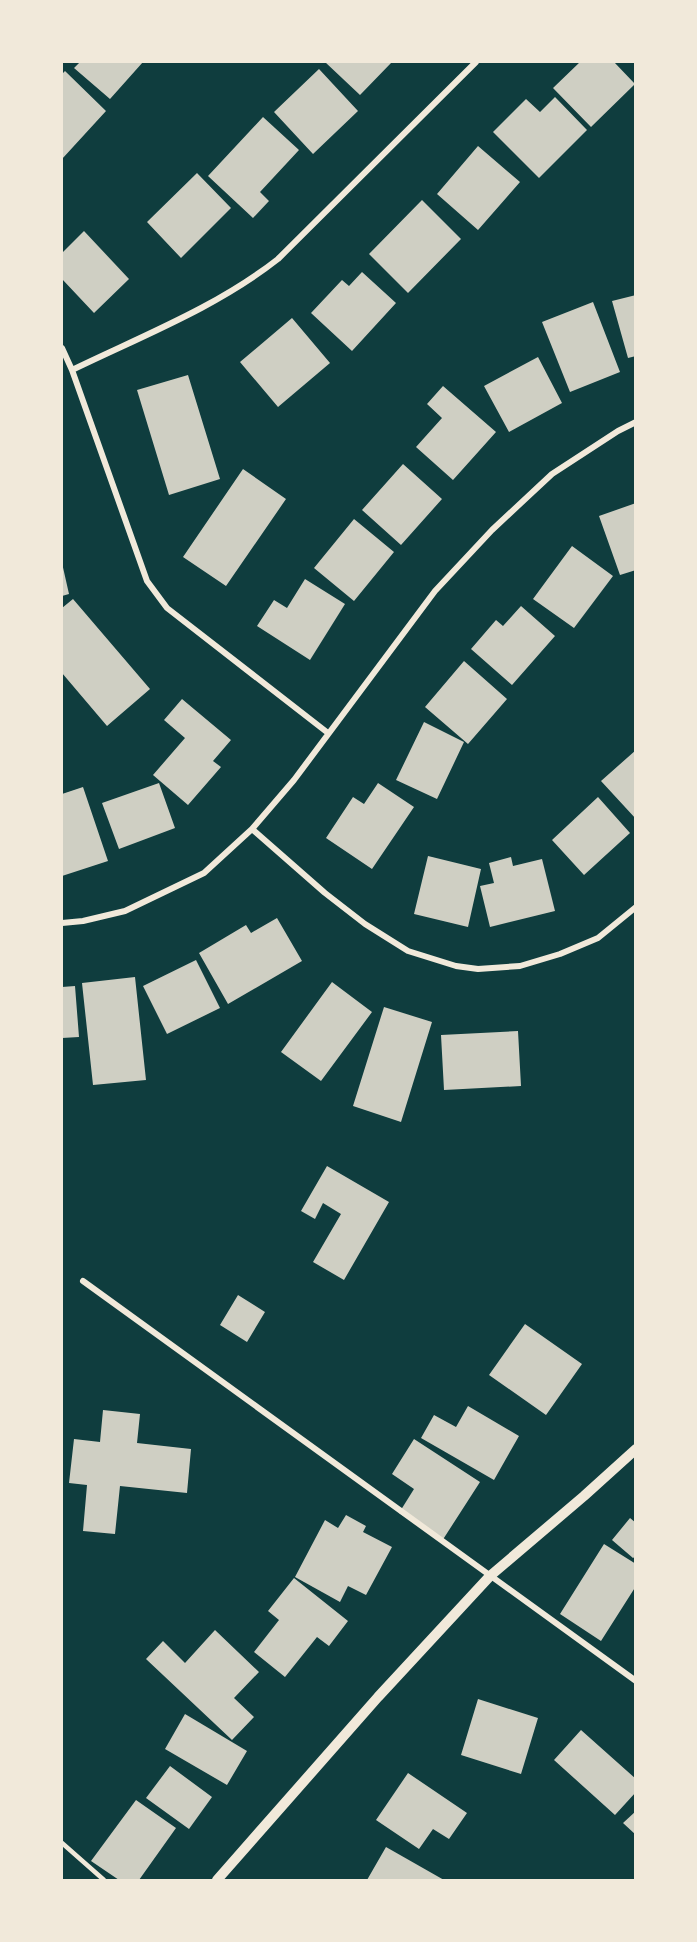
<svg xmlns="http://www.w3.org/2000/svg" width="697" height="1942" font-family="'Playfair Display',serif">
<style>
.building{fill:#cfcfc3}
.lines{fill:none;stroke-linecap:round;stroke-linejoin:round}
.service{stroke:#f1e9da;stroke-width:4.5}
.minor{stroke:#f1e9da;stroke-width:6}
.tertiary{stroke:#f1e9da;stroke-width:10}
</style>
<rect width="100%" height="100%" fill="#0f3d3e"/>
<path class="building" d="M 80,62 L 143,62 L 110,99 L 74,68 Z
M 325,62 L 392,62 L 360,95 Z
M 580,62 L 614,62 L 635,84 L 591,127 L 553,88 Z
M 319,69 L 358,111 L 313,154 L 274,112 Z
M 65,71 L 106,111 L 62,159 L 62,74 Z
M 555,97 L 587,130 L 539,178 L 493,132 L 526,99 L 540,112 Z
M 263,117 L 299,150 L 260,192 L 269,201 L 253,218 L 208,176 Z
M 478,146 L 520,182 L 478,230 L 437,194 Z
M 197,173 L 231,208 L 181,258 L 147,222 Z
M 422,200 L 461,239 L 408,293 L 369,254 Z
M 84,231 L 129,279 L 94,313 L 62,279 L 62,253 Z
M 362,272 L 396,303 L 352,351 L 311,313 L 342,280 L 349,286 Z
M 636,295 L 636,356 L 628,358 L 612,301 Z
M 593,302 L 620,372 L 570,392 L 542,322 Z
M 292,318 L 330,363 L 278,407 L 240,362 Z
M 538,357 L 562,403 L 509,432 L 484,386 Z
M 188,375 L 220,479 L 169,495 L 137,390 Z
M 443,386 L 496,432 L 453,480 L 416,447 L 442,418 L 427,404 Z
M 403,464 L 442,499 L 401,545 L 362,510 Z
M 243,469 L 286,499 L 226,586 L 183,557 Z
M 636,503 L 636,570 L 620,575 L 599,516 Z
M 354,519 L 394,552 L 354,601 L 314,568 Z
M 572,546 L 613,576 L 574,628 L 533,599 Z
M 62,563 L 69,594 L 62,596 Z
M 305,579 L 345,604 L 310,660 L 257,626 L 274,600 L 287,608 Z
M 73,599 L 150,689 L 107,726 L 62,673 L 62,608 Z
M 521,606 L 555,636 L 512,685 L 471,649 L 496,620 L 503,626 Z
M 464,661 L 507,699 L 468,744 L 425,707 Z
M 182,699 L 231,740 L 213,761 L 221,767 L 188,805 L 153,775 L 185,738 L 164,720 Z
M 424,722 L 464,742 L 437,799 L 396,780 Z
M 636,750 L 636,819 L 601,781 Z
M 159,783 L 175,828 L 119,849 L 102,803 Z
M 378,783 L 414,807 L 372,869 L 326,838 L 353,797 L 364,804 Z
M 83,787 L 108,861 L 62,876 L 62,794 Z
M 598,797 L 630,833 L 584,875 L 552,840 Z
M 428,856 L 481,869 L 468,927 L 414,914 Z
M 511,857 L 513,866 L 542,859 L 555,911 L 490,927 L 480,886 L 494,883 L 489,863 Z
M 277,918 L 302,961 L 228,1004 L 199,953 L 246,925 L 251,933 Z
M 196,960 L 220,1008 L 167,1034 L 143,986 Z
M 135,977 L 146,1080 L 93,1085 L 82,983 Z
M 332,982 L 372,1012 L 321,1081 L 281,1052 Z
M 75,986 L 79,1037 L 62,1038 L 62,987 Z
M 384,1007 L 432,1022 L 401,1122 L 353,1106 Z
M 518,1031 L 521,1086 L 444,1090 L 441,1035 Z
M 327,1166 L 389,1202 L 344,1280 L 313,1262 L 341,1214 L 323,1203 L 315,1219 L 301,1211 Z
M 238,1295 L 265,1312 L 247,1342 L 220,1325 Z
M 525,1324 L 582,1364 L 546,1415 L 489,1375 Z
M 468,1406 L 519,1436 L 494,1480 L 421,1438 L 434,1415 L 456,1427 Z
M 103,1410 L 140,1414 L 137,1443 L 191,1449 L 187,1493 L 120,1486 L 115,1534 L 83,1531 L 87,1485 L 69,1483 L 74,1439 L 100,1442 Z
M 414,1439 L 480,1482 L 442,1541 L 399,1513 L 414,1489 L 392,1474 Z
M 346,1515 L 366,1526 L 363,1532 L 392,1547 L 366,1595 L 348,1586 L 340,1602 L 295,1577 L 325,1520 L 338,1528 Z
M 630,1518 L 636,1523 L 636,1556 L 633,1558 L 612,1540 Z
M 604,1544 L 636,1564 L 636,1586 L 601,1641 L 560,1614 Z
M 294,1578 L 348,1621 L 329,1646 L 317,1637 L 285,1677 L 254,1652 L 279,1620 L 268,1611 Z
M 215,1630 L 259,1672 L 234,1698 L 254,1717 L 232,1740 L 146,1659 L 163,1641 L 185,1663 Z
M 478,1699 L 538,1718 L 521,1774 L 461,1755 Z
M 185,1714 L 247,1751 L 227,1785 L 165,1749 Z
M 581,1730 L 636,1779 L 636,1792 L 615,1815 L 554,1760 Z
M 170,1766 L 212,1797 L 189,1829 L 146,1798 Z
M 408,1773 L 467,1813 L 449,1839 L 433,1829 L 419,1849 L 376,1820 Z
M 136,1800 L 176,1828 L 139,1880 L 119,1880 L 91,1861 Z
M 636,1811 L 636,1835 L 623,1823 Z
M 386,1847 L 444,1880 L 367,1880 Z"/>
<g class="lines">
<path class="service" d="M 62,1843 L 104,1880"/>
<path class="minor" d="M 62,348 L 72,370 L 147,581 L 167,608 L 328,733
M 72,370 C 142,336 217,307 278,259 L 476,62
M 252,829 L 325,893 L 365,924 L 408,951 L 456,966 L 478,969 L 520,966 L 560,954 L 598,938 L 636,907
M 62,923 L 83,921 L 125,911 L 204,873 L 252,829 L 294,780 L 435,591 L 492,530 L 552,474 L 618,431 L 636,422
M 83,1281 L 636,1681"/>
<path class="tertiary" d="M 217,1880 L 378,1697 L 490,1576 L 584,1496 L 636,1449"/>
</g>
<rect width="697" height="1942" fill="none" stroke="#f1e9da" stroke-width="126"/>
</svg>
